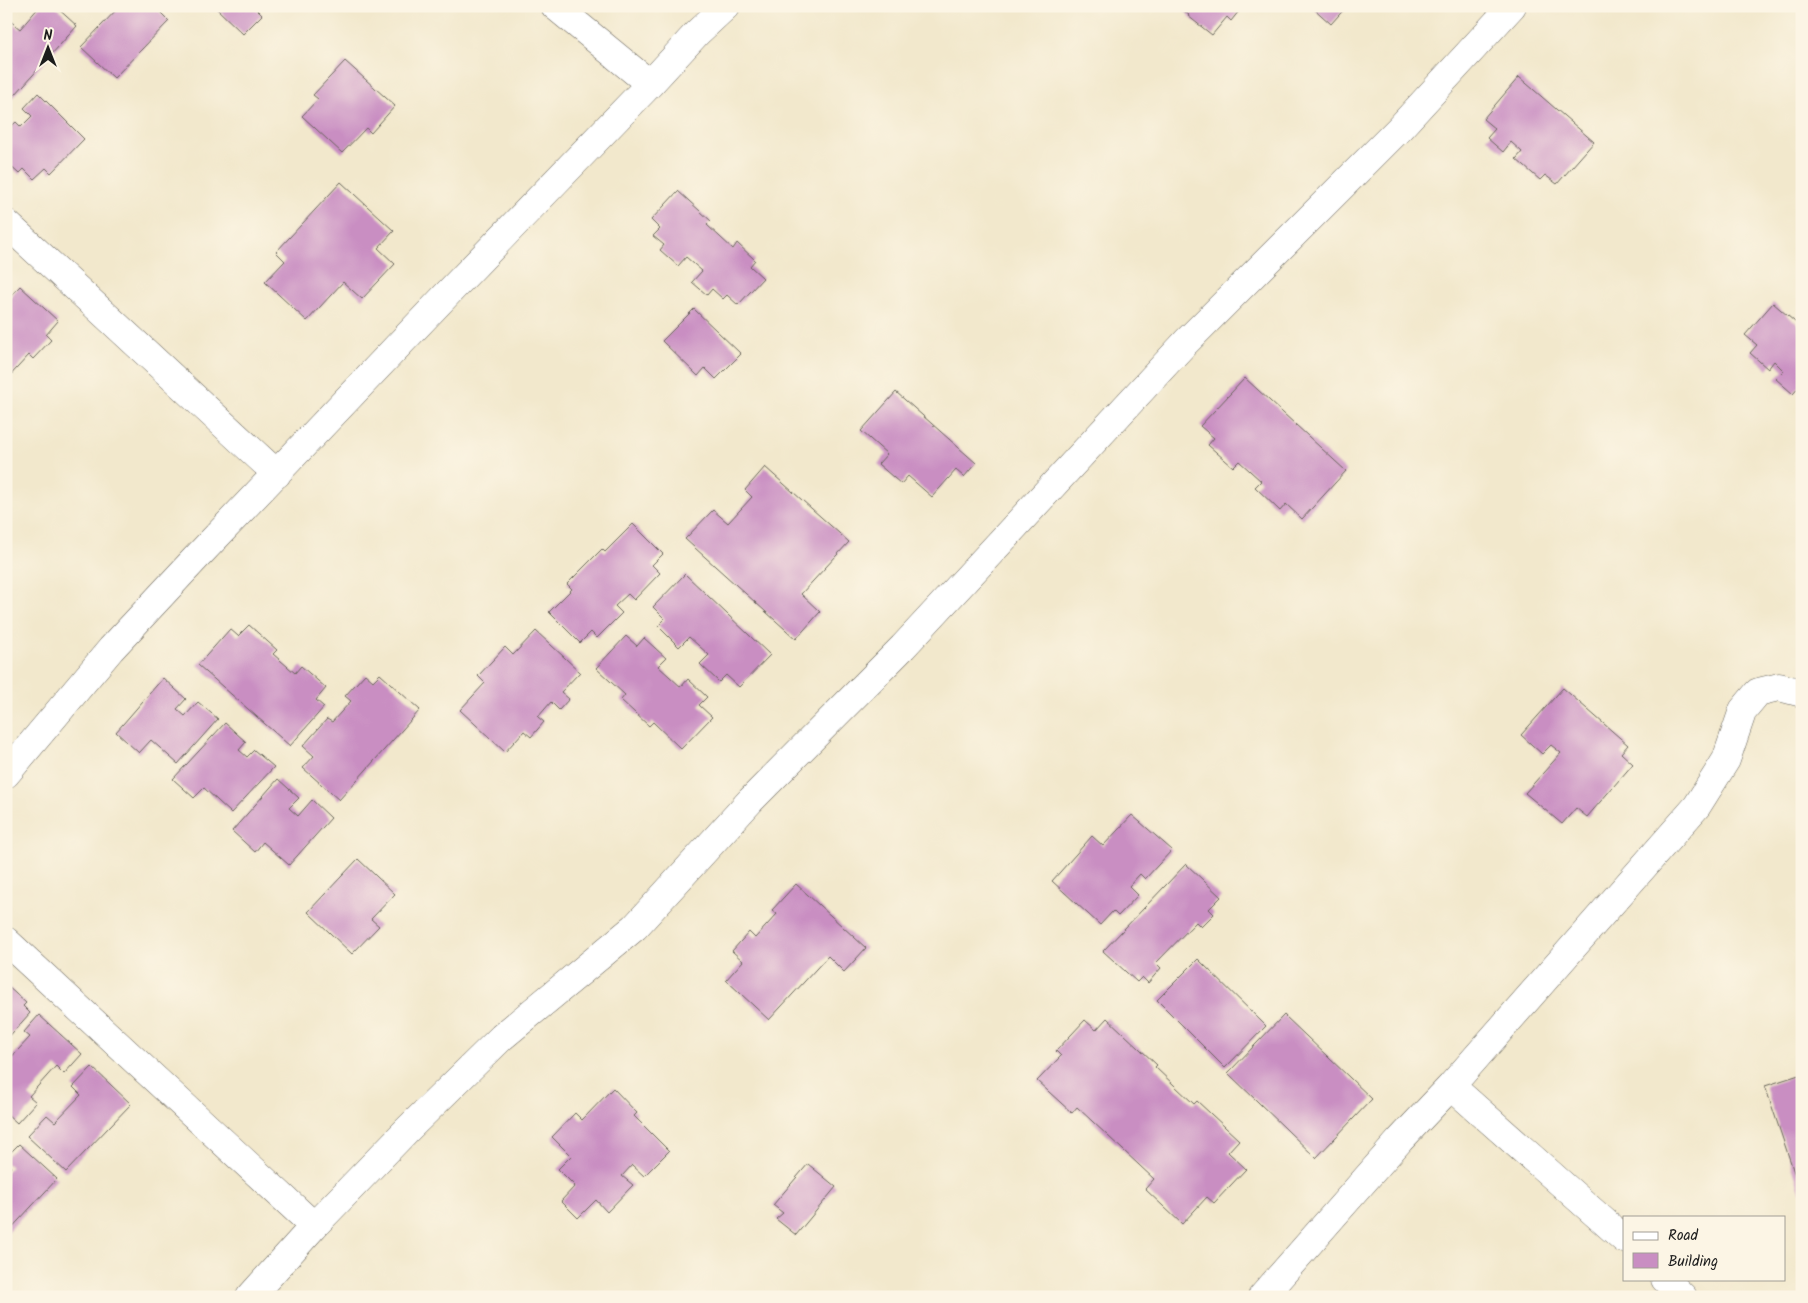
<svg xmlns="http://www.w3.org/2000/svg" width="1808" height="1303" font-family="Kalam,sans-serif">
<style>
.building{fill:#c98ec2}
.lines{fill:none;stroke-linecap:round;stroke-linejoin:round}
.minor-casing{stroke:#67635a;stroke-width:29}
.minor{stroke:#fff;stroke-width:28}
</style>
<rect width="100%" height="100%" fill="#fcf5e5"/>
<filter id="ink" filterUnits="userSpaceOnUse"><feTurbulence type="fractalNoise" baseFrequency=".02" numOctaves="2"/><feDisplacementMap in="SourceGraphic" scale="10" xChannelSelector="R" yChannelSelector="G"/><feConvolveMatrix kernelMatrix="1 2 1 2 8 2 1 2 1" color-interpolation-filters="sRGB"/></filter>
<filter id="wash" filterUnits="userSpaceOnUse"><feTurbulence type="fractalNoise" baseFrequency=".0096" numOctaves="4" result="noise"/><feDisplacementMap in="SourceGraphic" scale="20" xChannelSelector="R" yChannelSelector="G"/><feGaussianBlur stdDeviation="1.12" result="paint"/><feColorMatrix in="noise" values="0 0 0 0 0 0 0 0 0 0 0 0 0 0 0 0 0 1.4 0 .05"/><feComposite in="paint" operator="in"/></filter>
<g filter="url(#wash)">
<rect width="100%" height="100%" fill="#f2e8cc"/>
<g id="blocks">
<path class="building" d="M 40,6 L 55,6 L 77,26 L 6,105 L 6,23 L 9,20 L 20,29 Z
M 120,6 L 154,6 L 169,21 L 114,78 L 81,47 Z
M 214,6 L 256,6 L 255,8 L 262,15 L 243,34 Z
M 1178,6 L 1243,6 L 1231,21 L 1227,17 L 1212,35 L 1188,16 L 1189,15 Z
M 1311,6 L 1347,6 L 1331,24 Z
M 345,61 L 395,106 L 371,133 L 366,128 L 342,153 L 302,116 L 318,99 L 313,95 Z
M 1519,77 L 1594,142 L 1557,184 L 1545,175 L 1540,180 L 1516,159 L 1522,152 L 1511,142 L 1503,152 L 1487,138 L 1495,129 L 1483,119 Z
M 38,93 L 84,139 L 51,173 L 46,168 L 34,179 L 24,169 L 19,174 L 6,162 L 6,131 L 16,122 L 21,127 L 32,116 L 24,108 Z
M 341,182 L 394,231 L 378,248 L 395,264 L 362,299 L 343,282 L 307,321 L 265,282 L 285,261 L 276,252 Z
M 678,191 L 711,221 L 707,225 L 733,249 L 737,243 L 755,260 L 750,266 L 763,278 L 738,305 L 727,295 L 723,299 L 712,289 L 707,295 L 692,282 L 702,271 L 686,257 L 678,266 L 660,250 L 664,245 L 653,236 L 660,229 L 651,220 Z
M 20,286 L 58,321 L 46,335 L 51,340 L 33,359 L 29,355 L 6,380 L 6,301 Z
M 1773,303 L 1802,328 L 1802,388 L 1800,386 L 1793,394 L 1776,379 L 1784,371 L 1774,361 L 1768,369 L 1750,353 L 1757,345 L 1745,335 Z
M 694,309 L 741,354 L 716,379 L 705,368 L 698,376 L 662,341 Z
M 1245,378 L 1346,471 L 1302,519 L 1286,504 L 1280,511 L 1255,487 L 1261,481 L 1239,461 L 1233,467 L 1208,445 L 1214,438 L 1200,426 Z
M 896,392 L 976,463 L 964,477 L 956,470 L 932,497 L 908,476 L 901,484 L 878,464 L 887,454 L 861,431 Z
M 765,467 L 849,542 L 801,594 L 820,612 L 796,639 L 685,539 L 713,510 L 728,523 L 752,497 L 745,490 Z
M 633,524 L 663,554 L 652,565 L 660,573 L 634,600 L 628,594 L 615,606 L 622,613 L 597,638 L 591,632 L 580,643 L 549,612 L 572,589 L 567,584 L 602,549 L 605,552 Z
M 685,574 L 770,655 L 739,687 L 726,675 L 719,682 L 700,664 L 709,655 L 689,637 L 679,647 L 658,626 L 665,619 L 653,607 Z
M 249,625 L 277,650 L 273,654 L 295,673 L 301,666 L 326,688 L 316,700 L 324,707 L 290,746 L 198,665 L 230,629 L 238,636 Z
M 536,631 L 580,672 L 561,692 L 569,699 L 559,710 L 551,702 L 538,717 L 544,722 L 531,737 L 524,731 L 505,752 L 460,710 L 485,683 L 478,676 L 505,647 L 513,655 Z
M 626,636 L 637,646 L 644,638 L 666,658 L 658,666 L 681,687 L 688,679 L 707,697 L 699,705 L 712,717 L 681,749 L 653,722 L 649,726 L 621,700 L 625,695 L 596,668 Z
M 365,674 L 373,681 L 380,674 L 420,710 L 339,800 L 303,768 L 314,756 L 303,746 L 327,719 L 332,722 L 351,701 L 345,696 Z
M 163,678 L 186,699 L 177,709 L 185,716 L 198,702 L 218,719 L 178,764 L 151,740 L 139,753 L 116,732 Z
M 1563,688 L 1628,745 L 1621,753 L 1633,764 L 1587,817 L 1576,808 L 1562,824 L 1525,793 L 1561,753 L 1551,745 L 1542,754 L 1521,735 Z
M 225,723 L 246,742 L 239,750 L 247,757 L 254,750 L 274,767 L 231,813 L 204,788 L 194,798 L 173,779 Z
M 278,779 L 299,798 L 289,808 L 298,816 L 312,800 L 331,818 L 289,865 L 263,842 L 255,852 L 232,831 Z
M 1132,815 L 1172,850 L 1145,879 L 1140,874 L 1129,886 L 1138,895 L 1118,916 L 1113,911 L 1100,925 L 1052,881 L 1092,836 L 1103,846 Z
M 358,859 L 395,894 L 371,919 L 379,926 L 352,954 L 308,912 Z
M 1186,864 L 1221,897 L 1209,909 L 1214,914 L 1201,927 L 1196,922 L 1156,963 L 1161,968 L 1148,983 L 1142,977 L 1137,982 L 1103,951 Z
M 796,884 L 866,948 L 844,972 L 828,956 L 769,1020 L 726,980 L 743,961 L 732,951 L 749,932 L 755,938 L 777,914 L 772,910 Z
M 1198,959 L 1266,1026 L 1225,1068 L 1157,1000 Z
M 6,985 L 26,1003 L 23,1006 L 30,1013 L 6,1040 Z
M 39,1015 L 82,1054 L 64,1074 L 56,1066 L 29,1096 L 36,1102 L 17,1123 L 6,1113 L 6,1063 L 30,1037 L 24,1032 Z
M 1284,1015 L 1372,1099 L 1316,1158 L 1228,1073 Z
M 1107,1018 L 1157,1065 L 1155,1067 L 1194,1104 L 1197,1101 L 1239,1140 L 1228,1152 L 1246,1169 L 1214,1203 L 1207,1197 L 1182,1224 L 1145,1189 L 1154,1179 L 1077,1107 L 1072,1113 L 1037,1081 L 1061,1056 L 1056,1051 L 1085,1020 L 1096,1030 Z
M 92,1067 L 131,1104 L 66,1172 L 27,1136 L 47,1115 L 55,1122 L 81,1095 L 73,1087 Z
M 1802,1074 L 1802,1193 L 1801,1193 L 1765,1086 Z
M 613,1088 L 637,1113 L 634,1116 L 669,1151 L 644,1176 L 632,1165 L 622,1176 L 633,1185 L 607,1212 L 596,1200 L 578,1218 L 561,1201 L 575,1186 L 558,1169 L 571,1156 L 552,1137 L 575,1113 L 582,1120 Z
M 19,1144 L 57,1179 L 6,1234 L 6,1172 L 11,1167 L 6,1163 L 6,1157 Z
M 808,1164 L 836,1187 L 796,1235 L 776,1219 L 783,1213 L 773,1205 Z"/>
</g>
</g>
<g filter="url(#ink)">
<use href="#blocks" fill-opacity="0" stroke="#67635a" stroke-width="1"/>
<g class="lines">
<g class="minor-casing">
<path id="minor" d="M 555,6 L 650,84
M 6,223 L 277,474
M 6,774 L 111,649 L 195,559 L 452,289 L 650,84 L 697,33 L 726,6
M 6,941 L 314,1226
M 1451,1086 L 1624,1239
M 1665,1279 L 1683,1297
M 250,1297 L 314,1226 L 408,1129 L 502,1037 L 635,927 L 751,800 L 903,647 L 1186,342 L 1398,130 L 1512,6
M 1262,1297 L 1400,1140 L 1451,1086 L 1697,806 L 1726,760 L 1743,710 L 1758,692 L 1779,687 L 1802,693"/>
</g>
<use href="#minor" class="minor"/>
</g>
</g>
<rect width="1808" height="1303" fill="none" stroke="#fcf5e5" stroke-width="25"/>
<rect x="1623" y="1216" width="162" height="65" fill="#fcf5e5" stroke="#a29e95"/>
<rect x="1633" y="1232" width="25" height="8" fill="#ffffff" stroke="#a29e95"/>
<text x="1668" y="1240" font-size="15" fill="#1c1c1c">Road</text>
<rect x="1633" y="1253" width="25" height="15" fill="#c98ec2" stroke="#a29e95"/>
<text x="1668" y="1266" font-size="15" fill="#1c1c1c">Building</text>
<g transform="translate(48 48)" stroke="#fcf5e5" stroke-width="4" paint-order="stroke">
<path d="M0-4L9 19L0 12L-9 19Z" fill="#1c1c1c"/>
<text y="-8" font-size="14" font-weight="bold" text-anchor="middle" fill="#1c1c1c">N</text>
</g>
</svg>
